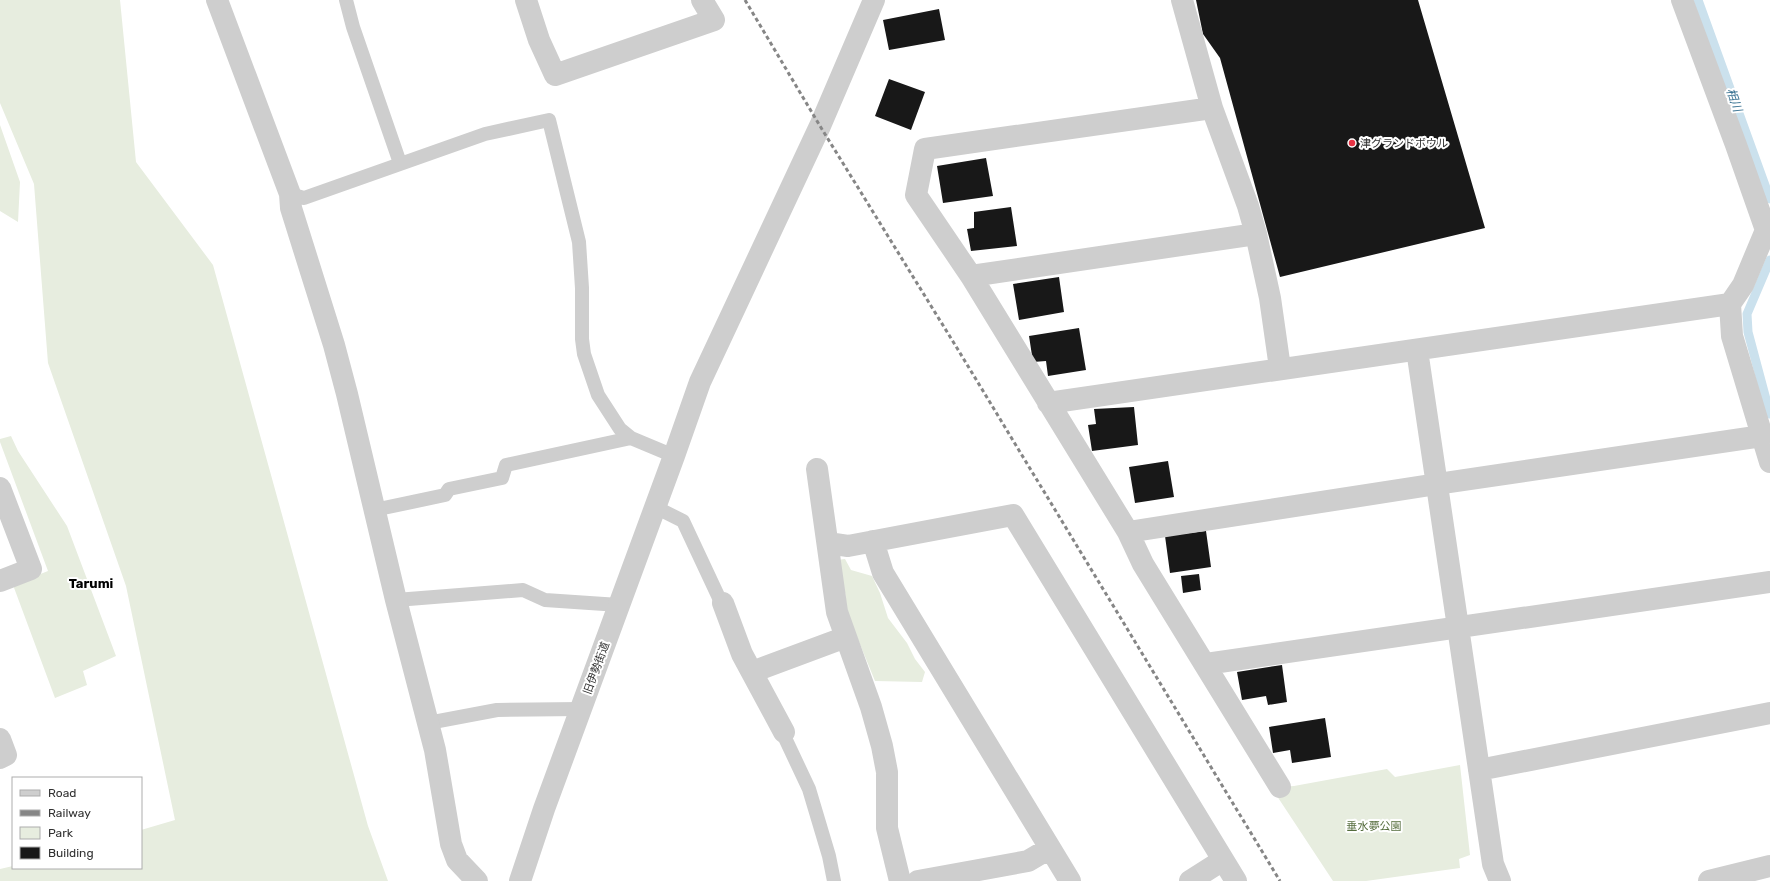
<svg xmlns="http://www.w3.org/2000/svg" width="1770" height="881" font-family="Rubik,'Noto Sans JP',sans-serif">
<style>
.green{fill:#e7eddf}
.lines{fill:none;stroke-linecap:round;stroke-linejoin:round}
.stream{stroke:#cbe1ed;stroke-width:9}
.building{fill:#181818}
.service{stroke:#cecece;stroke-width:14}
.minor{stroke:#cecece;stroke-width:22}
.rail{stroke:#868686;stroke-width:3;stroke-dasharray:4 3;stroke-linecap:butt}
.poi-dot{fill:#e73445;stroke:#fff;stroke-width:1.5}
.labels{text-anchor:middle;stroke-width:4;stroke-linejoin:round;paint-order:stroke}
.poi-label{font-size:11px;fill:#313131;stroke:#fff;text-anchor:start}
.street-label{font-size:11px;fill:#313131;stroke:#fff}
.park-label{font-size:11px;fill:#556d3d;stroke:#fff}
.water-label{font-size:12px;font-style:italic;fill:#3d7594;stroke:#fff}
.quarter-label{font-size:13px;font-weight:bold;fill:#000;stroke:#fff}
</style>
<rect width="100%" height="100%" fill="#fff"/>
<path class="green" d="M 0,0 L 120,0 L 136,162 L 213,265 L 368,826 L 388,881 L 0,881 L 0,869 L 13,866 L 13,868 L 141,868 L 141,830 L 175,820 L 126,586 L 48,363 L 34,184 L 0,103 Z
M 0,125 L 20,182 L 18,222 L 0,211 Z
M 11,436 L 18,451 L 67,526 L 116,656 L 83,671 L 87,685 L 55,698 L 13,585 L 48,571 L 0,442 L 0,439 Z
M 845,559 L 851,570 L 872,576 L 880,593 L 888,618 L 907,643 L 915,659 L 925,672 L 922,682 L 875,681 L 846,610 C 848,593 840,577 837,560 Z
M 1460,765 L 1470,855 L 1459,859 L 1460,868 L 1366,881 L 1333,881 L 1273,790 L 1280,787 L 1294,786 L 1387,769 L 1395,777 Z"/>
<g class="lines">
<path class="stream" d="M 1698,0 L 1770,199
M 1770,260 L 1747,314 L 1748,332 L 1770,414"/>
</g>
<path class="building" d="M 1196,0 L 1418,0 L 1485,228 L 1280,277 L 1220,58 L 1203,34 Z
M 939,9 L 945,40 L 889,50 L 883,20 Z
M 889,79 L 925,92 L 911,130 L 875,116 Z
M 986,158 L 993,196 L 943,203 L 937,166 Z
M 1011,207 L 1017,246 L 971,251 L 967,229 L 974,228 L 974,212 Z
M 1059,277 L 1064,312 L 1019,320 L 1013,284 Z
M 1079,328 L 1086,370 L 1048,376 L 1046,361 L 1033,362 L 1029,336 Z
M 1134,407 L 1138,445 L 1092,451 L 1088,425 L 1096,424 L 1094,409 Z
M 1168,461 L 1174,497 L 1135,503 L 1129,467 Z
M 1206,531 L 1211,567 L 1170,573 L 1165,536 Z
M 1199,574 L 1201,590 L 1183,593 L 1181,576 Z
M 1282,665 L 1287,702 L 1268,705 L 1266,696 L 1242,700 L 1237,672 Z
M 1325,718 L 1331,757 L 1292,763 L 1290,750 L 1273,753 L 1269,727 Z"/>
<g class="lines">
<path class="service" d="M 346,0 L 353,27 L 400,163
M 290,194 L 304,198 L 485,134 L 549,120 L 579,242 L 582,288 L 582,339 L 584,354 L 598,395 L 620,429 L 631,438 L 674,456
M 655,507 L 683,521 L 720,600 L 723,603
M 374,510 L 445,495 L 449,489 L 502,478 L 506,465 L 631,438
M 396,600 L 523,590 L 545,600 L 619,605
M 428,723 L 497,710 L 581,709
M 784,732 L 785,738 L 809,789 L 829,856 L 834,881"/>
<path class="minor" d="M 217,0 L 290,194 L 291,208 L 334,345 L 347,394 L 396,600 L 435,750 L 451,844 L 457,860 L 477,881
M 526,0 L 539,40 L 555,75 L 714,20 L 702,0
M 1182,0 L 1212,108 L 1248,206 L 1256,234 L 1270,298 L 1280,368
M 1682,0 L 1736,145 L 1766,230 L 1743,285 L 1730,304 L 1732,336 L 1770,462
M 1212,108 L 925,149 L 916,195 L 971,276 L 1128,532 L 1143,564 L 1280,787
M 971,276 L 1256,234
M 1417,350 L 1493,864 L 1500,881
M 1048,403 L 1730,304
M 817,469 L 837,612 L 871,707 L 882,746 L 887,772 L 887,828 L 900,881
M 0,488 L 31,569 L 0,581
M 1128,532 L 1437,484 L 1762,436
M 873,541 L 883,573 L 1070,881
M 828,543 L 848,546 L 1013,515 L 1236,881
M 723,603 L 742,654 L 784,732
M 1206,664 L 1770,582
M 752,672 L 846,637
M 0,739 L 6,755 L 0,758
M 1479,770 L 1770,713
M 520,881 L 544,809 L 674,456 L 700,382 L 820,126 L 874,0
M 918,881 L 1028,861 L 1050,848
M 1190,881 L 1223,860
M 1709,881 L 1770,866"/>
<path class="rail" d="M 745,0 L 820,126 L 957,348 L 1280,881"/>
</g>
<circle class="poi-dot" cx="1352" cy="143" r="4"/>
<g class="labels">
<g class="poi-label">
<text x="1360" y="147">津グランドボウル</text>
</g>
<g class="street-label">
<text transform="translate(596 668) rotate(-70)" y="4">旧伊勢街道</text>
</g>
<g class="park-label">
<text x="1374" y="830">垂水夢公園</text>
</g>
<g class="water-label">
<text transform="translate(1734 100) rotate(70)" y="4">相川</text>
</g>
<g class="quarter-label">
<text x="91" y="588">Tarumi</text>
</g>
</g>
<rect x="12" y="777" width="130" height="92" fill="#ffffff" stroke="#adadad"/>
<rect x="20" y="790" width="20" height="6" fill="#cecece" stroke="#adadad"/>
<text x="48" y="797" font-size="12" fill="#313131">Road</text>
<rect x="20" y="810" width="20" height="6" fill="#868686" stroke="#adadad"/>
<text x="48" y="817" font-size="12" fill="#313131">Railway</text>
<rect x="20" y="827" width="20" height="12" fill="#e7eddf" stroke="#adadad"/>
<text x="48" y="837" font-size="12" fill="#313131">Park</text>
<rect x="20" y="847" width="20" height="12" fill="#181818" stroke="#adadad"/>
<text x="48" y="857" font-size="12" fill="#313131">Building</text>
</svg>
